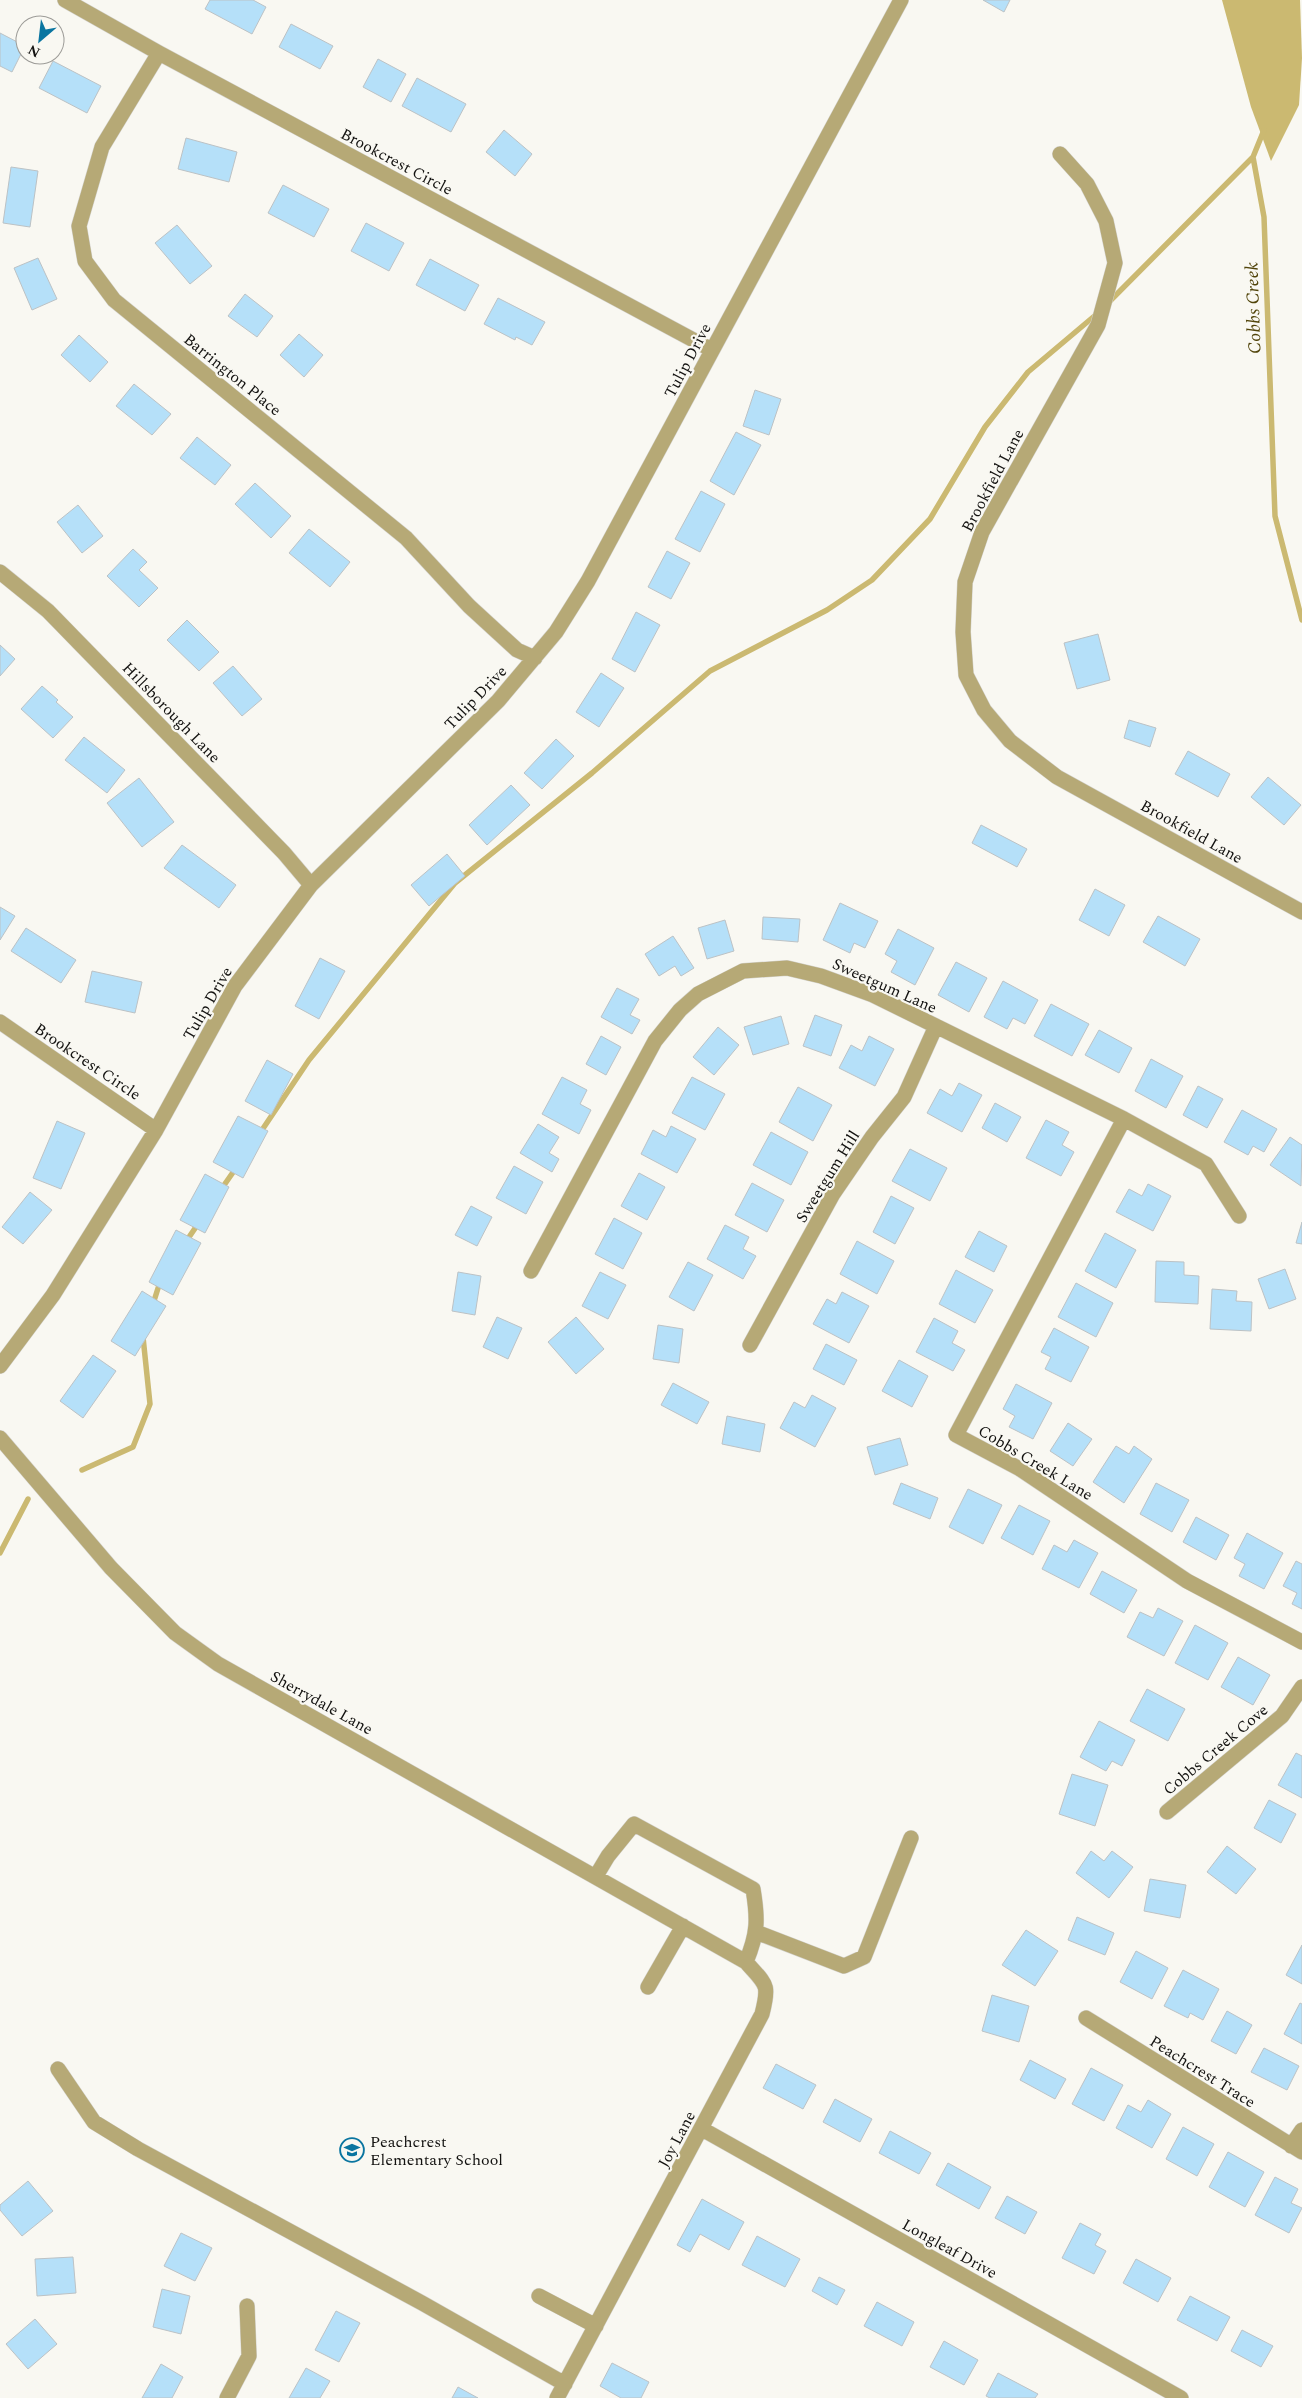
<svg xmlns="http://www.w3.org/2000/svg" width="1302" height="2398" font-family="Spectral,serif">
<style>
.water{fill:#cbb971}
.lines{fill:none;stroke-linecap:round;stroke-linejoin:round}
.stream{stroke:#cbb971;stroke-width:5.5}
.building{fill:#b5e0f9;stroke:#bcc2c5}
.minor-casing{stroke:#d4d3ce;stroke-width:16}
.minor{stroke:#b6a976;stroke-width:15}
.labels{text-anchor:middle;stroke-width:4.5;stroke-linejoin:round;paint-order:stroke}
.street-label{font-size:16px;fill:#131210;stroke:#f9f8f2}
.poi-label{font-size:16px;fill:#131210;stroke:#f9f8f2;text-anchor:start}
.water-label{font-size:18px;font-style:italic;fill:#51440a;stroke:#f9f8f2}
</style>
<rect width="100%" height="100%" fill="#f9f8f2"/>
<path class="water" d="M 1222,0 L 1300,0 L 1302,58 L 1299,105 L 1271,161 L 1251,107 Z"/>
<g class="lines">
<path class="stream" d="M 1264,130 L 1253,157 L 1264,217 L 1275,516 L 1302,620
M 1108,303 L 1253,157
M 260,1133 L 309,1060 L 455,883 L 592,773 L 710,671 L 827,610 L 872,580 L 930,519 L 985,427 L 1028,372 L 1098,313
M 220,1191 L 236,1168
M 185,1243 L 200,1221
M 153,1304 L 160,1282
M 82,1470 L 133,1447 L 150,1404 L 143,1337
M 0,1553 L 28,1499"/>
</g>
<path class="building" d="M 210,0 L 253,0 L 266,7 L 252,34 L 205,9 Z
M 983,0 L 1010,0 L 1004,12 Z
M 291,24 L 333,46 L 320,69 L 279,47 Z
M 0,33 L 25,46 L 12,72 L 0,66 Z
M 378,59 L 406,74 L 391,102 L 363,87 Z
M 53,61 L 101,86 L 87,113 L 39,88 Z
M 417,78 L 466,104 L 451,132 L 402,106 Z
M 504,130 L 532,154 L 515,176 L 486,152 Z
M 186,138 L 237,152 L 229,182 L 178,169 Z
M 11,167 L 38,171 L 30,227 L 3,223 Z
M 283,185 L 329,209 L 314,237 L 268,213 Z
M 366,223 L 404,243 L 389,271 L 351,251 Z
M 177,225 L 212,266 L 190,284 L 155,243 Z
M 38,258 L 57,299 L 32,310 L 14,268 Z
M 430,259 L 479,285 L 465,311 L 416,285 Z
M 245,294 L 273,316 L 257,337 L 228,316 Z
M 498,298 L 545,322 L 532,345 L 516,337 L 515,340 L 484,324 Z
M 299,334 L 323,355 L 304,377 L 280,355 Z
M 79,335 L 108,362 L 90,382 L 61,355 Z
M 134,384 L 171,414 L 152,435 L 116,406 Z
M 755,390 L 781,399 L 769,435 L 743,426 Z
M 736,432 L 761,445 L 734,495 L 710,481 Z
M 197,437 L 231,465 L 215,485 L 180,458 Z
M 255,483 L 291,516 L 271,538 L 235,504 Z
M 701,491 L 725,504 L 700,552 L 675,539 Z
M 78,505 L 103,536 L 82,553 L 57,522 Z
M 309,529 L 350,562 L 330,587 L 289,553 Z
M 133,549 L 147,562 L 139,570 L 158,588 L 139,607 L 107,576 Z
M 667,551 L 690,563 L 671,599 L 648,587 Z
M 636,612 L 660,625 L 635,672 L 612,659 Z
M 187,620 L 219,652 L 199,671 L 167,640 Z
M 1098,634 L 1110,680 L 1077,689 L 1064,643 Z
M 0,645 L 15,659 L 0,676 Z
M 233,666 L 262,699 L 242,716 L 213,683 Z
M 601,673 L 624,688 L 599,727 L 576,712 Z
M 42,686 L 58,700 L 56,702 L 73,717 L 53,738 L 21,709 Z
M 1129,720 L 1156,728 L 1150,747 L 1124,738 Z
M 84,737 L 125,770 L 107,793 L 65,760 Z
M 556,739 L 574,756 L 542,789 L 524,773 Z
M 1188,751 L 1230,774 L 1218,797 L 1175,774 Z
M 1268,777 L 1301,805 L 1284,825 L 1251,797 Z
M 139,778 L 174,822 L 142,847 L 107,803 Z
M 511,785 L 530,805 L 487,845 L 469,825 Z
M 981,825 L 1027,849 L 1017,867 L 972,843 Z
M 182,845 L 236,885 L 219,908 L 164,868 Z
M 447,854 L 465,876 L 429,906 L 411,885 Z
M 1095,889 L 1125,905 L 1109,936 L 1079,920 Z
M 840,903 L 878,921 L 865,948 L 854,943 L 850,953 L 823,940 Z
M 0,907 L 15,916 L 0,940 Z
M 1158,916 L 1200,939 L 1185,966 L 1143,942 Z
M 763,917 L 800,919 L 798,942 L 762,939 Z
M 725,920 L 734,951 L 707,959 L 698,928 Z
M 26,928 L 76,960 L 61,983 L 11,951 Z
M 898,929 L 934,948 L 915,985 L 891,972 L 897,961 L 885,954 Z
M 673,936 L 694,968 L 681,976 L 675,966 L 659,976 L 645,954 Z
M 320,958 L 345,971 L 319,1019 L 295,1006 Z
M 956,962 L 987,978 L 969,1012 L 938,995 Z
M 92,971 L 142,982 L 135,1013 L 85,1002 Z
M 1003,981 L 1038,1000 L 1025,1024 L 1013,1018 L 1007,1029 L 984,1017 Z
M 617,988 L 639,999 L 630,1015 L 640,1020 L 632,1034 L 601,1017 Z
M 1051,1004 L 1089,1024 L 1072,1056 L 1034,1036 Z
M 815,1015 L 842,1025 L 831,1056 L 803,1046 Z
M 781,1016 L 789,1044 L 753,1055 L 744,1027 Z
M 718,1027 L 739,1045 L 714,1075 L 693,1057 Z
M 1099,1030 L 1132,1048 L 1119,1073 L 1085,1055 Z
M 601,1036 L 621,1047 L 606,1075 L 586,1064 Z
M 869,1036 L 894,1049 L 875,1086 L 839,1068 L 851,1045 L 862,1051 Z
M 1151,1059 L 1183,1076 L 1166,1108 L 1135,1091 Z
M 267,1060 L 293,1074 L 271,1115 L 245,1101 Z
M 562,1077 L 587,1090 L 580,1104 L 591,1110 L 579,1134 L 542,1114 Z
M 692,1077 L 725,1094 L 705,1130 L 672,1113 Z
M 959,1083 L 982,1095 L 962,1132 L 927,1113 L 940,1089 L 952,1096 Z
M 1198,1086 L 1223,1099 L 1207,1128 L 1183,1115 Z
M 798,1087 L 832,1105 L 813,1141 L 779,1122 Z
M 995,1103 L 1021,1117 L 1007,1142 L 982,1128 Z
M 1242,1110 L 1277,1129 L 1264,1152 L 1253,1146 L 1248,1155 L 1224,1142 Z
M 238,1116 L 268,1131 L 243,1178 L 213,1162 Z
M 1046,1120 L 1069,1132 L 1062,1145 L 1074,1152 L 1061,1176 L 1026,1158 Z
M 57,1121 L 85,1133 L 61,1189 L 33,1178 Z
M 538,1124 L 559,1137 L 549,1153 L 559,1159 L 552,1172 L 520,1153 Z
M 671,1126 L 696,1139 L 677,1173 L 641,1154 L 653,1130 L 666,1137 Z
M 771,1132 L 808,1152 L 791,1185 L 753,1165 Z
M 1290,1137 L 1302,1145 L 1301,1186 L 1270,1165 Z
M 910,1149 L 947,1168 L 930,1201 L 892,1181 Z
M 514,1166 L 543,1182 L 526,1214 L 496,1198 Z
M 639,1173 L 665,1187 L 647,1220 L 621,1206 Z
M 205,1174 L 229,1187 L 205,1233 L 180,1220 Z
M 752,1183 L 784,1200 L 767,1232 L 735,1215 Z
M 1148,1184 L 1171,1196 L 1153,1231 L 1116,1212 L 1129,1189 L 1142,1196 Z
M 30,1192 L 52,1210 L 23,1244 L 2,1227 Z
M 891,1196 L 914,1208 L 895,1244 L 873,1232 Z
M 471,1206 L 492,1217 L 477,1246 L 455,1235 Z
M 614,1218 L 642,1233 L 623,1269 L 595,1254 Z
M 1302,1222 L 1302,1244 L 1296,1243 Z
M 725,1225 L 749,1237 L 743,1249 L 756,1256 L 743,1279 L 707,1259 Z
M 176,1230 L 201,1243 L 173,1295 L 149,1282 Z
M 979,1231 L 1007,1246 L 994,1272 L 965,1257 Z
M 1105,1233 L 1136,1250 L 1116,1288 L 1085,1271 Z
M 857,1241 L 894,1261 L 877,1294 L 840,1274 Z
M 1156,1261 L 1184,1262 L 1184,1275 L 1199,1276 L 1198,1304 L 1155,1302 Z
M 688,1262 L 713,1275 L 694,1311 L 669,1297 Z
M 1285,1269 L 1296,1299 L 1269,1309 L 1258,1279 Z
M 956,1270 L 993,1290 L 975,1323 L 939,1304 Z
M 458,1272 L 481,1276 L 475,1315 L 452,1311 Z
M 600,1272 L 626,1285 L 608,1319 L 582,1306 Z
M 1076,1283 L 1113,1303 L 1096,1337 L 1058,1317 Z
M 1212,1289 L 1237,1291 L 1236,1301 L 1252,1302 L 1251,1331 L 1210,1329 Z
M 142,1291 L 166,1306 L 135,1356 L 111,1341 Z
M 842,1292 L 869,1306 L 849,1343 L 813,1324 L 827,1299 L 836,1304 Z
M 497,1317 L 522,1328 L 508,1359 L 483,1347 Z
M 576,1317 L 604,1349 L 576,1374 L 548,1342 Z
M 934,1318 L 958,1331 L 952,1343 L 965,1350 L 953,1371 L 916,1352 Z
M 658,1325 L 683,1329 L 679,1363 L 653,1359 Z
M 1054,1328 L 1089,1347 L 1071,1382 L 1045,1369 L 1051,1357 L 1041,1352 Z
M 826,1344 L 857,1360 L 844,1385 L 813,1369 Z
M 93,1355 L 116,1371 L 83,1418 L 60,1401 Z
M 899,1360 L 928,1376 L 912,1407 L 882,1391 Z
M 673,1383 L 709,1402 L 697,1424 L 661,1405 Z
M 1016,1384 L 1052,1403 L 1033,1439 L 1009,1427 L 1015,1416 L 1003,1409 Z
M 812,1395 L 836,1408 L 815,1447 L 780,1428 L 794,1402 L 805,1408 Z
M 727,1416 L 765,1424 L 760,1452 L 722,1444 Z
M 1068,1423 L 1092,1439 L 1073,1466 L 1050,1451 Z
M 900,1438 L 908,1465 L 875,1475 L 867,1447 Z
M 1116,1446 L 1129,1454 L 1134,1446 L 1152,1459 L 1124,1503 L 1093,1482 Z
M 901,1483 L 938,1498 L 930,1519 L 893,1504 Z
M 1156,1483 L 1189,1500 L 1172,1532 L 1140,1514 Z
M 968,1489 L 1002,1505 L 983,1544 L 949,1527 Z
M 1019,1505 L 1050,1521 L 1033,1555 L 1001,1538 Z
M 1196,1517 L 1229,1535 L 1216,1560 L 1183,1542 Z
M 1247,1533 L 1283,1553 L 1264,1589 L 1239,1576 L 1245,1564 L 1234,1558 Z
M 1074,1540 L 1098,1553 L 1079,1588 L 1042,1569 L 1054,1545 L 1067,1552 Z
M 1296,1561 L 1302,1564 L 1302,1609 L 1292,1604 L 1297,1593 L 1283,1586 Z
M 1102,1571 L 1137,1590 L 1124,1613 L 1090,1594 Z
M 1158,1608 L 1183,1621 L 1164,1656 L 1127,1637 L 1140,1612 L 1153,1618 Z
M 1195,1625 L 1228,1643 L 1208,1680 L 1175,1663 Z
M 1238,1657 L 1270,1675 L 1253,1705 L 1221,1687 Z
M 1147,1689 L 1185,1709 L 1168,1741 L 1130,1721 Z
M 1099,1721 L 1135,1740 L 1122,1766 L 1112,1761 L 1106,1771 L 1080,1757 Z
M 1296,1753 L 1302,1756 L 1302,1798 L 1278,1785 Z
M 1072,1774 L 1108,1785 L 1095,1826 L 1059,1814 Z
M 1269,1800 L 1296,1814 L 1281,1843 L 1254,1828 Z
M 1227,1846 L 1256,1869 L 1236,1894 L 1207,1872 Z
M 1091,1851 L 1104,1861 L 1112,1851 L 1133,1867 L 1109,1898 L 1076,1873 Z
M 1150,1879 L 1186,1885 L 1180,1918 L 1144,1911 Z
M 1077,1917 L 1114,1933 L 1105,1955 L 1068,1940 Z
M 1026,1930 L 1058,1951 L 1035,1986 L 1002,1965 Z
M 1302,1945 L 1302,1984 L 1286,1975 Z
M 1136,1951 L 1168,1968 L 1152,1999 L 1120,1982 Z
M 1183,1970 L 1219,1989 L 1203,2020 L 1190,2013 L 1188,2018 L 1164,2006 Z
M 992,1995 L 1029,2006 L 1019,2042 L 982,2031 Z
M 1300,2003 L 1302,2004 L 1302,2044 L 1284,2034 Z
M 1227,2011 L 1252,2025 L 1236,2054 L 1211,2041 Z
M 1264,2048 L 1299,2066 L 1287,2090 L 1251,2072 Z
M 1030,2060 L 1066,2079 L 1055,2099 L 1020,2080 Z
M 776,2064 L 816,2085 L 803,2109 L 763,2088 Z
M 1091,2068 L 1123,2085 L 1104,2121 L 1072,2104 Z
M 835,2099 L 872,2119 L 860,2142 L 823,2122 Z
M 1148,2100 L 1171,2114 L 1152,2148 L 1116,2128 L 1128,2105 L 1141,2112 Z
M 1183,2127 L 1214,2144 L 1197,2176 L 1166,2159 Z
M 890,2131 L 931,2153 L 919,2174 L 879,2153 Z
M 1228,2152 L 1264,2172 L 1245,2207 L 1209,2187 Z
M 948,2163 L 991,2187 L 979,2209 L 936,2185 Z
M 1275,2177 L 1298,2189 L 1291,2203 L 1302,2208 L 1289,2233 L 1255,2215 Z
M 28,2181 L 53,2211 L 22,2236 L 0,2210 L 0,2205 Z
M 1007,2196 L 1037,2212 L 1025,2234 L 995,2218 Z
M 702,2199 L 744,2222 L 729,2250 L 700,2234 L 690,2252 L 677,2245 Z
M 1080,2223 L 1101,2234 L 1095,2245 L 1106,2251 L 1094,2274 L 1062,2258 Z
M 181,2233 L 212,2248 L 195,2281 L 164,2266 Z
M 757,2236 L 800,2259 L 785,2287 L 742,2265 Z
M 73,2257 L 76,2293 L 37,2296 L 35,2259 Z
M 1136,2259 L 1171,2278 L 1158,2302 L 1123,2283 Z
M 819,2277 L 845,2290 L 837,2305 L 812,2291 Z
M 162,2289 L 190,2296 L 181,2334 L 153,2327 Z
M 1190,2296 L 1230,2317 L 1217,2341 L 1177,2320 Z
M 877,2302 L 914,2322 L 902,2346 L 864,2326 Z
M 336,2311 L 360,2323 L 339,2362 L 315,2350 Z
M 35,2319 L 57,2344 L 28,2369 L 6,2344 Z
M 1242,2330 L 1273,2346 L 1261,2367 L 1231,2351 Z
M 944,2341 L 978,2360 L 964,2385 L 930,2367 Z
M 612,2363 L 649,2382 L 641,2398 L 621,2398 L 600,2386 Z
M 161,2364 L 183,2377 L 172,2398 L 142,2398 Z
M 306,2368 L 330,2381 L 320,2398 L 289,2398 Z
M 998,2373 L 1038,2394 L 1035,2398 L 990,2398 L 986,2396 Z
M 458,2387 L 478,2398 L 452,2398 Z"/>
<g class="lines">
<g class="minor-casing">
<path id="minor" d="M 65,0 L 159,53 L 712,350
M 159,53 L 102,147 L 79,226 L 85,261 L 114,300 L 406,538 L 469,606 L 517,650 L 535,658
M 1060,154 L 1087,184 L 1106,221 L 1115,263 L 1098,325 L 982,532 L 965,582 L 963,632 L 966,675 L 984,710 L 1010,741 L 1057,777 L 1302,912
M 0,572 L 48,611 L 284,853 L 311,885
M 0,1022 L 156,1130
M 1124,1119 L 956,1435 L 1020,1469 L 1187,1581 L 1302,1642
M 531,1271 L 655,1041 L 680,1010 L 698,994 L 743,971 L 787,968 L 821,976 L 873,995 L 1124,1119 L 1206,1164 L 1239,1216
M 750,1345 L 833,1194 L 872,1137 L 904,1097 L 936,1026
M 0,1366 L 53,1295 L 156,1130 L 235,986 L 311,885 L 498,701 L 556,632 L 588,581 L 901,0
M 0,1438 L 111,1568 L 175,1633 L 218,1664 L 746,1962 C 766,1985 770,1983 762,2014 L 557,2398
M 1167,1812 L 1282,1716 L 1302,1687
M 596,1876 L 608,1856 L 634,1824 L 753,1889 C 758,1919 758,1933 746,1962
M 756,1932 L 844,1966 L 864,1957 L 911,1838
M 648,1987 L 683,1926
M 1086,2018 L 1302,2152
M 58,2069 L 94,2122 L 138,2149 L 422,2303 L 565,2384
M 702,2129 L 1181,2398
M 1291,2146 L 1302,2130
M 539,2296 L 596,2326
M 227,2398 L 249,2356 L 247,2306"/>
</g>
<use href="#minor" class="minor"/>
</g>
<defs>
<g id="school-ring" transform="scale(1.25)"><circle r="9.5" fill="#f9f8f2" stroke="#0a75a0" stroke-width="1.5"/><path d="M0-5L7-2L0 1L-7-2ZM-4 1L0 2.5L4 1V4Q0 6-4 4Z" fill="#0a75a0"/></g>
</defs>
<g fill-rule="evenodd">
<use href="#school-ring" x="352" y="2150"/>
</g>
<g class="labels">
<g class="street-label">
<text transform="translate(397 161) rotate(28)" y="6">Brookcrest Circle</text>
<text transform="translate(687 360) rotate(-62)" y="6">Tulip Drive</text>
<text transform="translate(233 374) rotate(39)" y="6">Barrington Place</text>
<text transform="translate(992 480) rotate(-62)" y="6">Brookfield Lane</text>
<text transform="translate(475 697) rotate(-46)" y="6">Tulip Drive</text>
<text transform="translate(172 712) rotate(46)" y="6">Hillsborough Lane</text>
<text transform="translate(1192 831) rotate(29)" y="6">Brookfield Lane</text>
<text transform="translate(885 985) rotate(24)" y="6">Sweetgum Lane</text>
<text transform="translate(207 1003) rotate(-60)" y="6">Tulip Drive</text>
<text transform="translate(88 1061) rotate(34)" y="6">Brookcrest Circle</text>
<text transform="translate(827 1176) rotate(-58)" y="6">Sweetgum Hill</text>
<text transform="translate(1036 1462) rotate(31)" y="6">Cobbs Creek Lane</text>
<text transform="translate(322 1702) rotate(29)" y="6">Sherrydale Lane</text>
<text transform="translate(1215 1749) rotate(-40)" y="6">Cobbs Creek Cove</text>
<text transform="translate(1203 2071) rotate(32)" y="6">Peachcrest Trace</text>
<text transform="translate(676 2139) rotate(-62)" y="6">Joy Lane</text>
<text transform="translate(950 2248) rotate(29)" y="6">Longleaf Drive</text>
</g>
<g class="poi-label">
<text x="370" y="2147">Peachcrest<tspan x="370" dy="18">Elementary School</tspan></text>
</g>
<g class="water-label">
<text transform="translate(1253 308) rotate(-92)" y="6">Cobbs Creek</text>
</g>
</g>
<g transform="translate(40 40) rotate(208)"><circle r="24" fill="#f9f8f2" stroke="#9d9c98"/>
<path d="M0-4L9 19L0 12L-9 19Z" fill="#0a75a0"/>
<text y="-8" font-size="14" font-weight="bold" text-anchor="middle" fill="#131210">N</text>
</g>
</svg>
